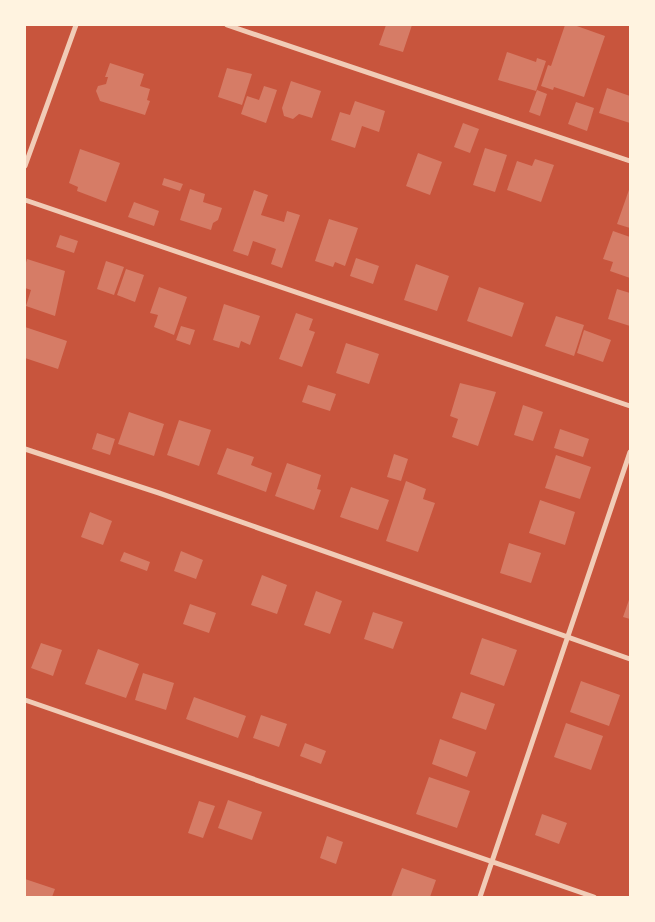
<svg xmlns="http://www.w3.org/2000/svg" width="655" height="922" font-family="'IBM Plex Sans',sans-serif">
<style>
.building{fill:#d67c66}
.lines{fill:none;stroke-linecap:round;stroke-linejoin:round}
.minor{stroke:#f1ccb7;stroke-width:5}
</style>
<rect width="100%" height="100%" fill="#c8553d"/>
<path class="building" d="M 386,25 L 412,25 L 403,52 L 379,45 Z
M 565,25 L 574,25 L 605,36 L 584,97 L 554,87 L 553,90 L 541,86 L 548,65 L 551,66 Z
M 507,52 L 536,62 L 537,58 L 546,61 L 536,91 L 498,80 Z
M 110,63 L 144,74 L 140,86 L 150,89 L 147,100 L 150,101 L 145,115 L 100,101 L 96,91 L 98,86 L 106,84 L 108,77 L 105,77 Z
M 227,68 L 252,74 L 242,105 L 218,97 Z
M 291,81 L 321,91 L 312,118 L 299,114 L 293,119 L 284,116 L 282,108 Z
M 264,86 L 277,90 L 266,123 L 241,114 L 247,96 L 259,100 Z
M 607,88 L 630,96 L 630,123 L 599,113 Z
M 537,90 L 547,94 L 540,116 L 529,112 Z
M 355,101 L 385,111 L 379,132 L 362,126 L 355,148 L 331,140 L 340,112 L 350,115 Z
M 576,102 L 594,108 L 587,131 L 568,124 Z
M 463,123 L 479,129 L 470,153 L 454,147 Z
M 485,148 L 507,155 L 495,192 L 473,185 Z
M 80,149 L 120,163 L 106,202 L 77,191 L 78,187 L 69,183 Z
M 418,153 L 442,162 L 430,195 L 406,186 Z
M 535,159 L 554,165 L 541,202 L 507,190 L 517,161 L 532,166 Z
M 164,178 L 183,184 L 180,191 L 162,185 Z
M 630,187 L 630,228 L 617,224 Z
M 190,189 L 205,194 L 203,202 L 222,208 L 218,220 L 213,223 L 211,230 L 180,220 Z
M 254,190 L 268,195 L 261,215 L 284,222 L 287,211 L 300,215 L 282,268 L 271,264 L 276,249 L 253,241 L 248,256 L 233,251 Z
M 134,202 L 159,211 L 154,226 L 128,217 Z
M 329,219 L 358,228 L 345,266 L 335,262 L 333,267 L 315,261 Z
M 613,231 L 630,237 L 630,278 L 610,271 L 613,262 L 603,259 Z
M 60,235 L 78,241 L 74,253 L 56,247 Z
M 356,258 L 379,266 L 373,284 L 350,276 Z
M 27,259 L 65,271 L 55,316 L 26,306 L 31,290 L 25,288 L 25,266 Z
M 106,261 L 124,267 L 114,295 L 97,289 Z
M 416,264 L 449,276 L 437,311 L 404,300 Z
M 126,269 L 144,275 L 135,302 L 117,295 Z
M 159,287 L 187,297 L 174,335 L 154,327 L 158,315 L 150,313 Z
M 479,287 L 524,303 L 512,337 L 467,321 Z
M 617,289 L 630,293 L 630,326 L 608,319 Z
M 224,304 L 260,316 L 250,345 L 241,341 L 239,348 L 213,340 Z
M 296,313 L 313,319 L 309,330 L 315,332 L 302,367 L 279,359 Z
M 556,316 L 584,325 L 574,356 L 545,346 Z
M 181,326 L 195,330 L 190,345 L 176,340 Z
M 25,327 L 67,341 L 58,369 L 25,358 Z
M 584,330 L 611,340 L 603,362 L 577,353 Z
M 346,343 L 379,354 L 369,384 L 336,373 Z
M 460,383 L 496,392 L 478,446 L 452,437 L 458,419 L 450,416 Z
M 308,385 L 336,394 L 330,411 L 302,402 Z
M 523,405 L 543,412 L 533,441 L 514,435 Z
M 129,412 L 164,424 L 154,456 L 118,444 Z
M 179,420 L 211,430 L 199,466 L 167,455 Z
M 560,429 L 589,439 L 583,457 L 554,448 Z
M 97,433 L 115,439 L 110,455 L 92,449 Z
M 227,448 L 254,457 L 251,465 L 272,473 L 266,492 L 217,474 Z
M 394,454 L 408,459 L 401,481 L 387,477 Z
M 556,455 L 591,467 L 580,499 L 545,488 Z
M 287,463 L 321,475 L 317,489 L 321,490 L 314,510 L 275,496 Z
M 406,481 L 426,489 L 423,499 L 435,503 L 418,552 L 386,541 Z
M 351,487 L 389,500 L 378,530 L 340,517 Z
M 540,500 L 575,512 L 565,545 L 529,533 Z
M 90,512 L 112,521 L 103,545 L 81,537 Z
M 509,543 L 541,553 L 531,583 L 500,573 Z
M 181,551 L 203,560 L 196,579 L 174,571 Z
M 124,552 L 150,562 L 147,571 L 120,561 Z
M 262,575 L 287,585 L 277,614 L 251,605 Z
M 316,591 L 342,601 L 330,634 L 304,625 Z
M 630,597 L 630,619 L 623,617 Z
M 190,604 L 216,613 L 209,633 L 183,624 Z
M 373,612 L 403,622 L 393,649 L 364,639 Z
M 482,638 L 517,650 L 504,686 L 470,674 Z
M 41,643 L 62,650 L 53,676 L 31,668 Z
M 98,649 L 139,664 L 126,698 L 85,684 Z
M 143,673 L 174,683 L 166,710 L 135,700 Z
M 581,681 L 620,695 L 609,726 L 570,712 Z
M 461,692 L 495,704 L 486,730 L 452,718 Z
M 194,697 L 246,716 L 238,738 L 186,719 Z
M 261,715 L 287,724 L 279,747 L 253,738 Z
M 566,723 L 603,736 L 591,770 L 554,757 Z
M 440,739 L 476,752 L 467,777 L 432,764 Z
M 305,743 L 326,751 L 321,764 L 300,756 Z
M 429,777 L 470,791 L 457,828 L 416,814 Z
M 228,800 L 262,812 L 252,840 L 218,828 Z
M 199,801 L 215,806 L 203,838 L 188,833 Z
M 542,814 L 567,823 L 559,844 L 535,835 Z
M 327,836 L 343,842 L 336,864 L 320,858 Z
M 402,868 L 436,880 L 430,897 L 391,897 Z
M 25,879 L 55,889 L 52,897 L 25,897 Z"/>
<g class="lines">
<path class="minor" d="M 227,25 L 630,161
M 25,166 L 76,25
M 25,200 L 630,406
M 25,449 L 159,493 L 630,659
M 25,700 L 594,897
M 480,897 L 630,452"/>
</g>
<rect width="655" height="922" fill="none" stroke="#fff3e0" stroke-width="52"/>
</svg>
